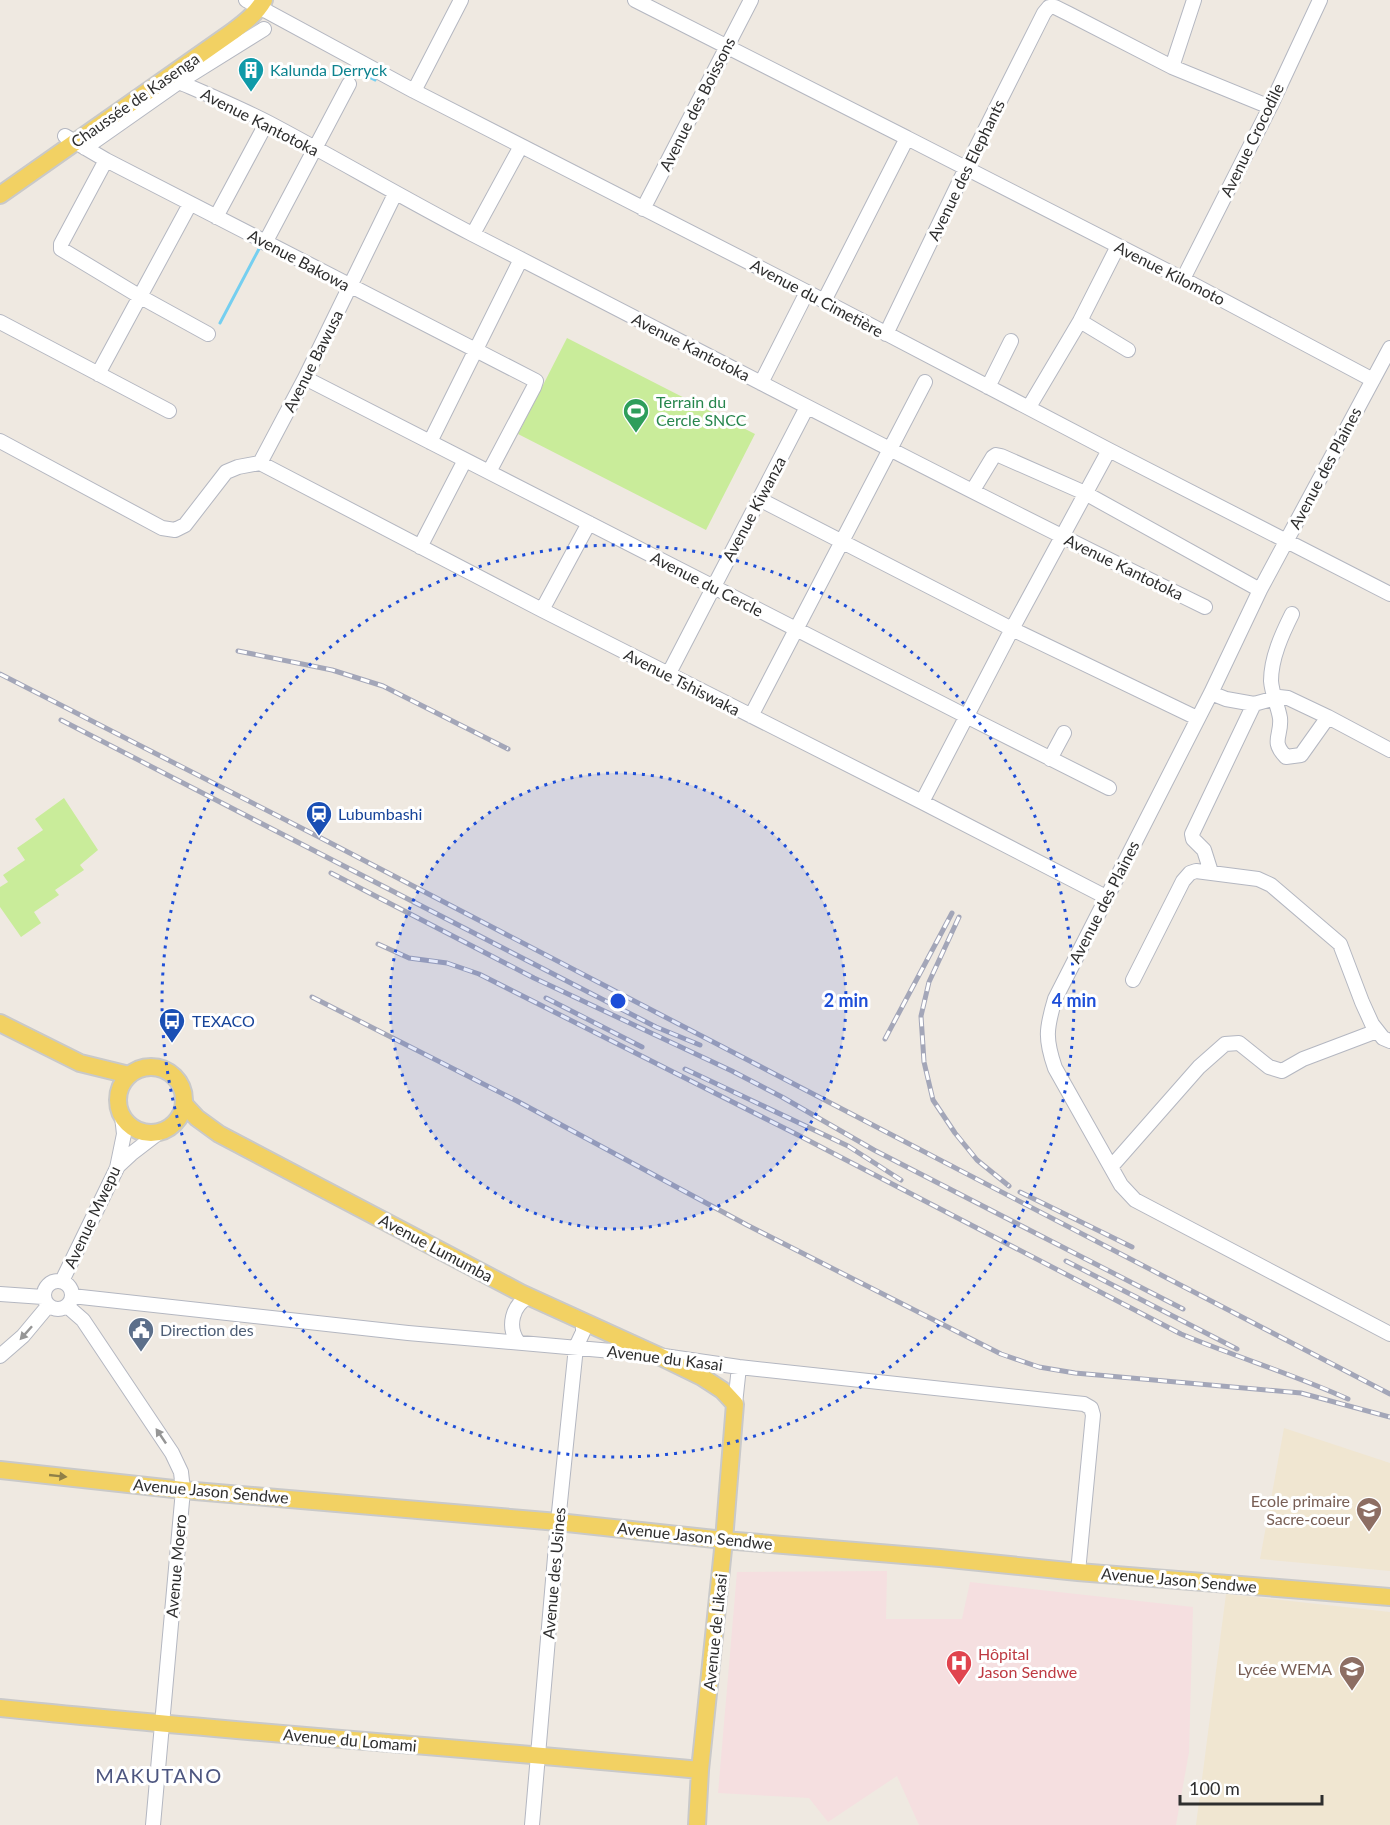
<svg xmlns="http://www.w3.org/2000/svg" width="1390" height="1825" font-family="Lato,sans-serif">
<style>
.education{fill:#f0e6d1}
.medical{fill:#f5dfe0}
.pitch{fill:#c9ec9a}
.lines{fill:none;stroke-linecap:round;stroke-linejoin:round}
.stream{stroke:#75cff0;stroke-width:3}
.minor-casing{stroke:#b4b7c1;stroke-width:16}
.major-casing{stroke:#c9c9c9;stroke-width:20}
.minor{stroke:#fff;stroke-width:14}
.major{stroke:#f2d163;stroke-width:16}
.rail-casing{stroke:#a3a6b8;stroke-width:5}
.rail{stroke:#fff;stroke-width:3;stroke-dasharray:9;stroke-linecap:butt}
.oneway{fill:#969696}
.oneway2{fill:#908048}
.ring{fill:none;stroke:#1d4ed8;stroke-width:3;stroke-dasharray:3 6}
.labels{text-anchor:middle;stroke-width:6;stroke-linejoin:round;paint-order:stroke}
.culture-label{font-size:16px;fill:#0d838f;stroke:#fff;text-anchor:start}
.street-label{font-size:16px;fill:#2e2e2e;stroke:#fff}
.leisure-label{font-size:16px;fill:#27864d;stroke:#fff;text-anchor:start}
.transit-label{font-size:16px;fill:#164399;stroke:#fff;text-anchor:start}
.service-label{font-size:16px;fill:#4e5e75;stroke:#fff;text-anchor:start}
.education-label{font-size:16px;fill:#785e54;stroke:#fff;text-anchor:end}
.health-label{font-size:16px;fill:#be3a42;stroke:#fff;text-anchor:start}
.quarter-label{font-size:20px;letter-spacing:1.5px;fill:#4d5680;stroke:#fff}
.centre{fill:#1d4ed8;stroke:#fff;stroke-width:3}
.ring-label{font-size:18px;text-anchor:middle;font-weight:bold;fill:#1d4ed8;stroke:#fff;stroke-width:6;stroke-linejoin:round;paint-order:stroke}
</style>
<rect width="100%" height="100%" fill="#efe9e1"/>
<path class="education" d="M 1284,1428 L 1390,1463 L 1390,1571 L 1260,1559 Z
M 1226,1594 L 1390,1612 L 1390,1825 L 1196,1825 Z"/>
<path class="medical" d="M 887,1571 L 886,1619 L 962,1619 L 970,1582 L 1193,1607 L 1189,1752 L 1176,1825 L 919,1825 L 897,1776 L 828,1822 L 809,1798 L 718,1793 L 737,1572 Z"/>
<path class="pitch" d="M 567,338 L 755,434 L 706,530 L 518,434 Z
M 64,798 L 98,850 L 80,865 L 84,870 L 55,890 L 59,895 L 34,912 L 41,923 L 21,937 L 0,907 L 0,887 L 8,882 L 3,875 L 25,860 L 17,848 L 43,830 L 35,819 Z"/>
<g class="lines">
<path class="stream" d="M 347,81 L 353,69 L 375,80
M 220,323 L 260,247"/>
<g class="minor-casing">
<path id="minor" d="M 246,0 L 414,91 L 807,292 L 1109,450 L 1390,594
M 635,0 L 907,138
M 1172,67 L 1194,0
M 179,82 C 209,95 240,108 269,123 C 337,159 403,198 472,234 C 716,359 959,487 1205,607
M 414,91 L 461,0
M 65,136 L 106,160 L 536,381 L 534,387 L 489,472
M 85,148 L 179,82 L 264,29
M 106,160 L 61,244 L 61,249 L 139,296 L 208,334
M 643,209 L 751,0
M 216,217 L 267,122
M 473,234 L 521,146
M 265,243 L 349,84
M 1183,279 L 1270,107 L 1320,0
M 824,301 L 907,138 L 1183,279 L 1373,380
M 1080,321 L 1128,350
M 0,322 L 169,411
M 886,334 L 966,168 L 1044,13 L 1049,7 L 1055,7 L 1069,14 L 1172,67 L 1270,107
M 1390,348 L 1260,590 L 1211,693 L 1055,999 C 1046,1029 1045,1039 1055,1068 L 1121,1185 L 1135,1200 L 1390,1334
M 98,374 L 190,204
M 305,378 L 966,716 L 1109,788
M 761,383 L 807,292
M 988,387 L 1011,341
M 1029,407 L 1080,321 L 1118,246
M 0,441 L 162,528 L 175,530 L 185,525 L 226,472 L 238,467 L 260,463
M 430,442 L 521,259
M 260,463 L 542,610 L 922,802 L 1106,897
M 260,463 L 305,378 L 395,194
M 973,490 L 993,457 L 996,455 L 1001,456 L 1085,493 L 1260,590
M 759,499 L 1012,629 L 1197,718
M 420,547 L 465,460
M 542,610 L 589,523
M 1292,614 C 1282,634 1271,658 1271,681 C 1272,694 1278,706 1280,718 C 1282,736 1270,741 1286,757 L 1301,755 L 1328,717
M 668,675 L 807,407
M 1211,693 L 1226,699 L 1254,704 L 1279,697 L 1288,698 L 1328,717 L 1390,750
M 751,716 L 925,382
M 1050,759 L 1064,733
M 922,802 L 1012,629 L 1109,450
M 1211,872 L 1204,850 L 1193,839 L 1192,834 L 1254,704
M 1133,980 L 1183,881 L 1190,873 L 1196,871 L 1258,879 L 1271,885 L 1340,944 L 1362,1002 L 1372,1024 L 1383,1038 L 1390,1041
M 118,1166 L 131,1154 L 161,1131
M 1111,1167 L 1199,1067 L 1225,1044 L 1239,1043 L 1269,1067 L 1282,1071 L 1303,1059 L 1377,1031
M44 1295a14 14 0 1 1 28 0a14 14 0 1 1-28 0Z
M 62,1281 L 117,1168 L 124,1134 L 122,1116
M 0,1294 L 43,1297
M 72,1296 L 408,1333 L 657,1355 L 739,1367 L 1084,1404 L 1091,1408 L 1093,1415 L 1078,1572
M 67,1306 L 83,1320 L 172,1453 L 181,1472 L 183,1490 L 153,1825
M 518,1342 C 507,1327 512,1305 529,1297
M 0,1356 L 23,1336 L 48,1306
M 735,1404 L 739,1367
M 532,1825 L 558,1522 L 576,1347 L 583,1332 L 583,1321"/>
</g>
<g class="major-casing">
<path id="major" d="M 0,195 L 232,32 C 244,23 256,14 264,0
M 0,1023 L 80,1063 L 129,1075
M118 1100a33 33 0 1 1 66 0a33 33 0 1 1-66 0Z
M 184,1104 L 197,1118 L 219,1134 L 521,1293 L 657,1355 L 702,1377 L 722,1390 L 735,1404 L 724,1540 L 700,1770 L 697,1825
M 0,1470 L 183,1490 L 558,1522 L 724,1540 L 940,1558 L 1078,1572 L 1390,1597
M 0,1708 C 233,1732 467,1748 700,1770"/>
</g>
<use href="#minor" class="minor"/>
<use href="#major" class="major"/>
<g class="rail-casing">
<path id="rail" d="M 238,651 L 332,670 L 383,686 L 508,749
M 0,674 L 319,837 L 1390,1394
M 61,720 L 656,1027 L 700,1045
M 331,873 L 534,978 L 732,1071 L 782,1097 L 874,1150 L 1183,1309
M 959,917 L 929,982 L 921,1016 L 924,1062 L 933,1100 L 955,1133 L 977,1160 L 1009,1186
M 378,944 L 409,958 L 447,963 L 479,974 L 798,1135 L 1181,1334 C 1236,1357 1293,1374 1348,1399
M 312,997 L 517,1101 L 747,1225 L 1001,1354 L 1039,1367 L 1075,1373 L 1301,1393 L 1390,1417
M 546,998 L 642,1047
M 885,1039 L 952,913
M 685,1069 L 848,1146 L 901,1180
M 1020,1192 L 1132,1247
M 1066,1261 L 1237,1349"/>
</g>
<use href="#rail" class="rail"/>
</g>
<defs><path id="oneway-solid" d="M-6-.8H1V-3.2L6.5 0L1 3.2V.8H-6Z" transform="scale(1.5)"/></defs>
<g class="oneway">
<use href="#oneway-solid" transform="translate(26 1333) rotate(132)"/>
<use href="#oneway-solid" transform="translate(161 1436) rotate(-124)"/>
</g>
<use class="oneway2" href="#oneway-solid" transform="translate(58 1476) rotate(6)"/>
<circle cx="618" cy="1001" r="228" fill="#1d4ed8" fill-opacity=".12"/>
<g class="ring">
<circle cx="618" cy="1001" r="228"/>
<circle cx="618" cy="1001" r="456"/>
</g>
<defs>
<g id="building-pin" transform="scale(1.35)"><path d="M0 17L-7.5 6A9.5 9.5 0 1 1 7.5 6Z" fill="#0f9aa8" stroke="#fff"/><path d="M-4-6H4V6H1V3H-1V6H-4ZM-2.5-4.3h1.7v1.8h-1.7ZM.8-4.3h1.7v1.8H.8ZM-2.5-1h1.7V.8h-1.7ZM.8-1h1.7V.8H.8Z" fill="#fff"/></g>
<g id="stadium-pin" transform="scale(1.35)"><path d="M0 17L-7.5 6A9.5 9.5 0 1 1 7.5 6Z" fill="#2e9e5b" stroke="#fff"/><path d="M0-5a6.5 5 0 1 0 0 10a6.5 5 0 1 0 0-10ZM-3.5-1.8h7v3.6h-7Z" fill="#fff"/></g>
<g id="station-pin" transform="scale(1.35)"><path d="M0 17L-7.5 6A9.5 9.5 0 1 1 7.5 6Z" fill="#1a4fb4" stroke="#fff"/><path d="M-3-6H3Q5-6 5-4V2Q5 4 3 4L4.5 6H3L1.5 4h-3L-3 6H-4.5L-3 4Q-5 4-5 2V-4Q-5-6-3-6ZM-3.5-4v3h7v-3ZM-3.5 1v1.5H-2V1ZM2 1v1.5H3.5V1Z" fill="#fff"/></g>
<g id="bus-pin" transform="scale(1.35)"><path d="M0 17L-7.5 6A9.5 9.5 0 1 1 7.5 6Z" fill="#1a4fb4" stroke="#fff"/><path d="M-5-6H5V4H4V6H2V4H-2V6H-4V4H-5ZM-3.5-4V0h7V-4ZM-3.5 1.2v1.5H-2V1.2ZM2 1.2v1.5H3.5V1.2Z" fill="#fff"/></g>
<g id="civic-pin" transform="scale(1.35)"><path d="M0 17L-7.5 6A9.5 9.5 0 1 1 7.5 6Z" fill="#5c6f8a" stroke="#fff"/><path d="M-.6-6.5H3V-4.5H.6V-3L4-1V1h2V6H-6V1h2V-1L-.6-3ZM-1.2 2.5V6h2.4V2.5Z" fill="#fff"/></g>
<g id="school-pin" transform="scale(1.35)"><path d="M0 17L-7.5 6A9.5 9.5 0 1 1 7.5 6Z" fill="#8d6e63" stroke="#fff"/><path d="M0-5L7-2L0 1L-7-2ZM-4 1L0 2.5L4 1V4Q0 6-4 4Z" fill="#fff"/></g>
<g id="hospital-pin" transform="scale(1.35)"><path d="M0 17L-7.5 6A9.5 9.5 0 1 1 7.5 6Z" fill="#e0444e" stroke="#fff"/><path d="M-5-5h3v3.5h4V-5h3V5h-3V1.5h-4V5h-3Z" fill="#fff"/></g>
</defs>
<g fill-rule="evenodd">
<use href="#building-pin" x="251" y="70"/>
<use href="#stadium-pin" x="636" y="411"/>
<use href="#station-pin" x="319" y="814"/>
<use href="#bus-pin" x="172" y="1021"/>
<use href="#civic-pin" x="141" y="1330"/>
<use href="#school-pin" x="1369" y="1510"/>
<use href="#hospital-pin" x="959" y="1663"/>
<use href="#school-pin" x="1352" y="1669"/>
</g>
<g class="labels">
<g class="culture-label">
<text x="270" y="76">Kalunda Derryck</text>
</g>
<g class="street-label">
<text transform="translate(135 100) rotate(-35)" y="6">Chaussée de Kasenga</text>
<text transform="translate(697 104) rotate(-63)" y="6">Avenue des Boissons</text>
<text transform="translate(260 122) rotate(27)" y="6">Avenue Kantotoka</text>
<text transform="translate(1252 140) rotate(-64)" y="6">Avenue Crocodile</text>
<text transform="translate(966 170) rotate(-64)" y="6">Avenue des Elephants</text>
<text transform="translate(299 260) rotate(28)" y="6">Avenue Bakowa</text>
<text transform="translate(1170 273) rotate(27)" y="6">Avenue Kilomoto</text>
<text transform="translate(817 298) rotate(28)" y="6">Avenue du Cimetière</text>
<text transform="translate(691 347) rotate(27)" y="6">Avenue Kantotoka</text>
<text transform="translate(313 361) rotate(-63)" y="6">Avenue Bawusa</text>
<text transform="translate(1325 468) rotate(-62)" y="6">Avenue des Plaines</text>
<text transform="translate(754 509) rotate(-62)" y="6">Avenue Kiwanza</text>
<text transform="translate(1124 567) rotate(26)" y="6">Avenue Kantotoka</text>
<text transform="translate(707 584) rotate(27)" y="6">Avenue du Cercle</text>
<text transform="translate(682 682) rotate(27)" y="6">Avenue Tshiswaka</text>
<text transform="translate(1104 902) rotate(-63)" y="6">Avenue des Plaines</text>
<text transform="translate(92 1217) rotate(-65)" y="6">Avenue Mwepu</text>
<text transform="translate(436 1248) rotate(28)" y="6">Avenue Lumumba</text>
<text transform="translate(665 1358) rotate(7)" y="6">Avenue du Kasai</text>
<text transform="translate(211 1491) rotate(5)" y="6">Avenue Jason Sendwe</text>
<text transform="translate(695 1536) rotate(6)" y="6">Avenue Jason Sendwe</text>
<text transform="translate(176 1566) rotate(-85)" y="6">Avenue Moero</text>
<text transform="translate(554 1573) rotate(-85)" y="6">Avenue des Usines</text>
<text transform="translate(1179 1580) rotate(5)" y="6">Avenue Jason Sendwe</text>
<text transform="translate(715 1632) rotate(-84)" y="6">Avenue de Likasi</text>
<text transform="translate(350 1740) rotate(5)" y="6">Avenue du Lomami</text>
</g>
<g class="leisure-label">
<text x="656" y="408">Terrain du<tspan x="656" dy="18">Cercle SNCC</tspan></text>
</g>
<g class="transit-label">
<text x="338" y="820">Lubumbashi</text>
<text x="192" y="1027">TEXACO</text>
</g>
<g class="service-label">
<text x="160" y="1336">Direction des</text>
</g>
<g class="education-label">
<text x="1350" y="1507">Ecole primaire<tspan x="1350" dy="18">Sacre-coeur</tspan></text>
<text x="1332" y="1675">Lycée WEMA</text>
</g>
<g class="health-label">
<text x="978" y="1660">Hôpital<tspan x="978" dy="18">Jason Sendwe</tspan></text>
</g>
<g class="quarter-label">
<text x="159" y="1783">MAKUTANO</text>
</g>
</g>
<circle cx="618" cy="1001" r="9" class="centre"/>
<g class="ring-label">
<text x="846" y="1007">2 min</text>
<text x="1074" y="1007">4 min</text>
</g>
<path d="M1180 1795v9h142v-9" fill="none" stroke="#2e2e2e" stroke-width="3"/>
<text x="1189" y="1795" font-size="18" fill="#2e2e2e" stroke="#ffffff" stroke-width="4.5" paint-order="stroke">100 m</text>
</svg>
